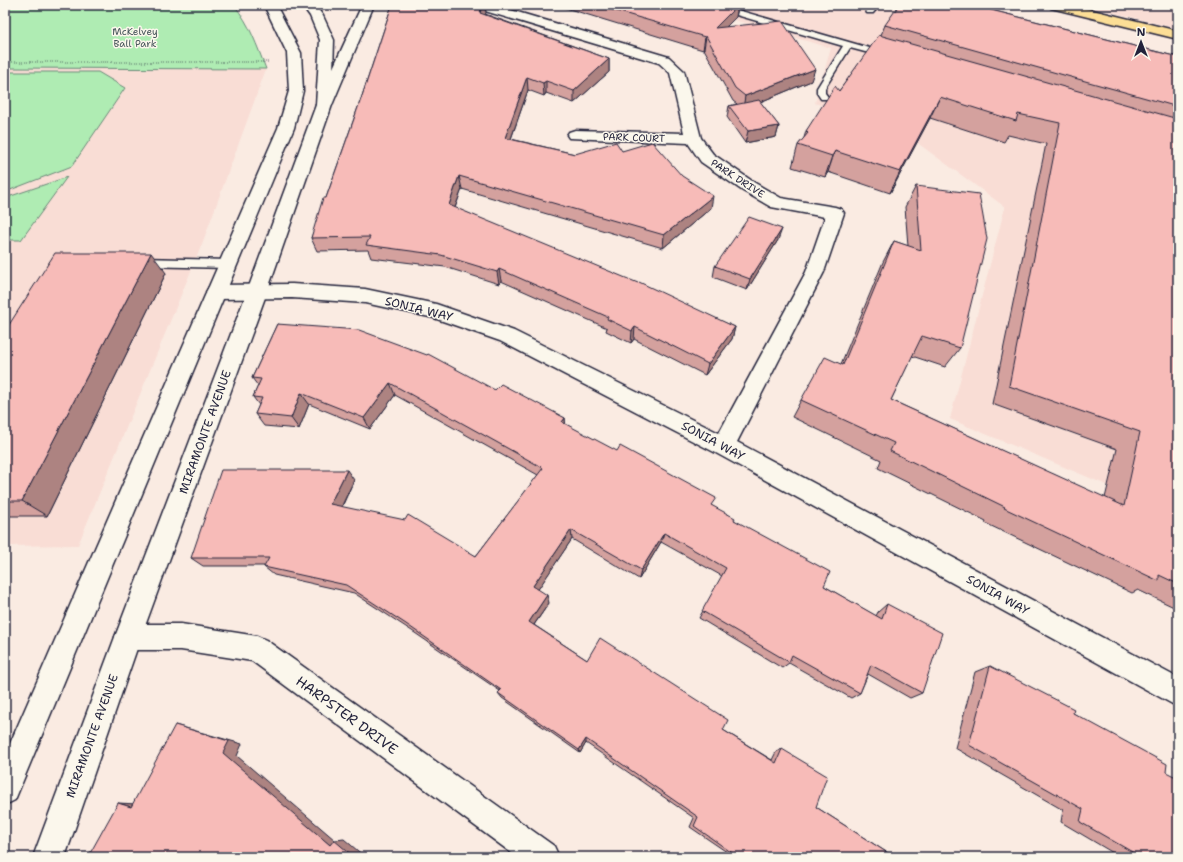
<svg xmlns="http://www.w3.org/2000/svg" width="1183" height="862" font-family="'Shantell Sans',sans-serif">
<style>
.built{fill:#f9ddd5}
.green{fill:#afecb3;stroke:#688777}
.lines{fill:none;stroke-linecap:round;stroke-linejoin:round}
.lane-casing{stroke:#22223b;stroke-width:3}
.street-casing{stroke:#22223b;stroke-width:3}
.secondary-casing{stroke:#22223b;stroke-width:3}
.primary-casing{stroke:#22223b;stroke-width:3}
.path{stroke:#22223b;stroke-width:1.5;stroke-dasharray:0.5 2;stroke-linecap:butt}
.lane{fill:#fbf7ec;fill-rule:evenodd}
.street{fill:#fbf7ec;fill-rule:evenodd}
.secondary{fill:#fbf7ec;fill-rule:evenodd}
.primary{fill:#fcde96;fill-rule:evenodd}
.wall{fill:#d4a19e;stroke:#22223b}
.shaded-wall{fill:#ad8381;stroke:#22223b}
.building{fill:#f7bbb8;stroke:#22223b}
.labels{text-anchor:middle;stroke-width:3;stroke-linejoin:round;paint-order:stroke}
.far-park-label{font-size:10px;fill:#455459;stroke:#fbf7ec}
.far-street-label{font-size:10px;fill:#22223b;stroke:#fbf7ec}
.street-label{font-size:12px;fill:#22223b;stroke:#fbf7ec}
.near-street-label{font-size:14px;fill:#22223b;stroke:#fbf7ec}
</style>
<rect width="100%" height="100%" fill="#faebe2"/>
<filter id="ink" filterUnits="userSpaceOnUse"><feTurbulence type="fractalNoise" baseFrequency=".025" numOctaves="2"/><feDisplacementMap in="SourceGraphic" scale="8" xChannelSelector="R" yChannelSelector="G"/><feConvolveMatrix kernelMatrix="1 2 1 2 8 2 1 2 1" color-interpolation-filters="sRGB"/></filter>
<g filter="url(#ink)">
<path class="built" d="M 682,5 L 939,5 L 1178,67 L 1178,515 L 950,419 L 1005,207 L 912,139 L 815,103 L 831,48 Z
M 1083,5 L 1178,5 L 1178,29 Z
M 5,68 L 266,69 L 202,244 L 78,545 L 5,546 Z"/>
<path class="green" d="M 5,5 L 234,5 C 250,24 257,46 266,69 L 5,68 Z
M 5,72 L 98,72 L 125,88 L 72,166 L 5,192 Z
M 67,177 L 21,240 L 5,240 L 5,198 Z"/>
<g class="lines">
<g class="lane-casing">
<path id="lane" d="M 708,5 L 720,5 L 887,53 L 888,55 L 884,57 L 850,48 L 825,88 L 825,93 L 828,97 L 827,99 L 821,99 L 817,93 L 817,88 L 843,46 L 709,7 Z
M 872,5 L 880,5 L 873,13 L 867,13 L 866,11 Z
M 140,258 L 229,260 L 233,261 L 234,264 L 233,267 L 229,268 L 140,266 L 136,265 L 135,262 L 136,259 Z"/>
</g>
<g class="street-casing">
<path id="street" d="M 362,5 L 374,5 L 332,105 L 329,108 L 324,110 L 319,108 L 316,105 Z
M 474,5 L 494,5 L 669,57 L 684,71 L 701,138 L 713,154 L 755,183 L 781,198 L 835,207 L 841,209 L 844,213 L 824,272 L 737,442 L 1178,678 L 1178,707 L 716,453 L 500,341 L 434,318 L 365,303 L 292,298 L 216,299 L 209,297 L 206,292 L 209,287 L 216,285 L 292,284 L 365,289 L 436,304 L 514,331 L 719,433 L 806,272 L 825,217 L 771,207 L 743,191 L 701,162 L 688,143 L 569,138 L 567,135 L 569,132 L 575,130 L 684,133 L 670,73 L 659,63 L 475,8 Z
M 128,624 L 181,624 L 257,636 L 266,640 L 554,846 L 559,857 L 517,857 L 252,661 L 181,650 L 128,650 L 119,646 L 115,637 L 119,628 Z"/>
</g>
<g class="secondary-casing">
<path id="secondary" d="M 264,5 L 276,5 L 301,53 L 303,91 L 294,128 L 15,800 L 5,805 L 5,755 L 278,128 L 289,91 L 287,53 Z
M 302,5 L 315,5 L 323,16 L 334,40 L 332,105 L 267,292 L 141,637 L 65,857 L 33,857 L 115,637 L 247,292 L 316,105 L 320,40 L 310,16 Z"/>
</g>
<g class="primary-casing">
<path id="primary" d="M 1050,5 L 1072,5 L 1178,31 L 1178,39 L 1051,8 Z"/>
</g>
<path class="path" d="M 5,62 L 270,62"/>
<use href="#lane" class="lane"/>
<use href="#street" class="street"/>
<use href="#secondary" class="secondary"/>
<use href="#primary" class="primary"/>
</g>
<path class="wall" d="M 392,5 L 485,5 L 486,13 L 485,14 L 609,59 L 609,72 L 574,103 L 546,93 L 544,96 L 528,90 L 511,139 L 575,154 L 622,151 L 711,208 L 663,248 L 462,189 L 455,208 L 735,327 L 732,339 L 705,375 L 634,339 L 631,343 L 606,331 L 607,328 L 501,281 L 499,284 L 445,267 L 371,258 L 368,250 L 317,251 L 311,238 L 326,198 L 362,96 Z
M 556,5 L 748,5 L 743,10 L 738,9 L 736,17 L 727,26 L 811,81 L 760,102 L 779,126 L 776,137 L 745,143 L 727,117 L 729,106 L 737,104 L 733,101 L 704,49 L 703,50 Z
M 995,11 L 1178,57 L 1178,117 L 1176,119 L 1178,131 L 1178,609 L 1138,590 L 1132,593 L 985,523 L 986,521 L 878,468 L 881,460 L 792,417 L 801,400 L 841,364 L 883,262 L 894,241 L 908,246 L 905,207 L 916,186 L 960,348 L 945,367 L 912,356 L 891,400 L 1105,498 L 1117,449 L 992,404 L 1046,144 L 1008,135 L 1004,142 L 930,118 L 890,193 L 828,172 L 825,177 L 792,167 L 798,145 L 804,138 L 806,131 L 839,91 L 881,35 L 885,25 Z
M 778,240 L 747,290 L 713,277 L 715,266 Z
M 166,273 L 47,516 L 5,516 L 5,331 Z
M 277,324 L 495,390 L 565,418 L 565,424 L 712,506 L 734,520 L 824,586 L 876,616 L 878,612 L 887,604 L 922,693 L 910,698 L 868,674 L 860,693 L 851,698 L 789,663 L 782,668 L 699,618 L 722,576 L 661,542 L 639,579 L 572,539 L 538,589 L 549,603 L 534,625 L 587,660 L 723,730 L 772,760 L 776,752 L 782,749 L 816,807 L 894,857 L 734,857 L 690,827 L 694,818 L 586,743 L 580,753 L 502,698 L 498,693 L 500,691 L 412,631 L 354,593 L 274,575 L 264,567 L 264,566 L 203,566 L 191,558 L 354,480 L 342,507 L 476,556 L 538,475 L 395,395 L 370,429 L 309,404 L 299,429 L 264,426 L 255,414 L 259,405 L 253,397 L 258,386 L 252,378 Z
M 990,666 L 1073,713 L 1166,772 L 1178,857 L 1120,857 L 1061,822 L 1063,810 L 955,748 L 975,672 Z"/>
<path class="shaded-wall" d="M 482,5 L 485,5 L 486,13 L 481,25 L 480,13 Z
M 738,5 L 736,17 L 713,40 L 715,28 Z
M 744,5 L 748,5 L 743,10 Z
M 706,36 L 704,49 L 703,50 L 705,37 Z
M 609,59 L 609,72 L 574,103 L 574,91 Z
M 815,69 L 811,81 L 743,109 L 745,96 Z
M 527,77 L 528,90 L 507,150 L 505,138 Z
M 546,81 L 546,93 L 544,96 L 543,83 Z
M 940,97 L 930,118 L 890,193 L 900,172 Z
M 779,126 L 776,137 L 745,143 L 748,131 Z
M 835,151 L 828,172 L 825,177 L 832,156 Z
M 459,176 L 462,189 L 451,218 L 449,205 Z
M 713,196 L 711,208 L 663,248 L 664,235 Z
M 782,229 L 778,240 L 747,290 L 750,279 Z
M 151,253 L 166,273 L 47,516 L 22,501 Z
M 499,269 L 501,281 L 499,284 L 497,272 Z
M 635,327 L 634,339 L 631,343 L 632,331 Z
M 735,327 L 732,339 L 705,375 L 708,364 Z
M 390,383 L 395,395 L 370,429 L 364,418 Z
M 301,393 L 309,404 L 299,429 L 291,418 Z
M 565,418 L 566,429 L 562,422 Z
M 347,470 L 354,480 L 338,514 L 330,504 Z
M 571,530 L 572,539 L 535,594 L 533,586 Z
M 664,533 L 661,542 L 639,579 L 641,570 Z
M 5,579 L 7,580 L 5,585 Z
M 547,595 L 549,603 L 531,629 L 529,622 Z
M 175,725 L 242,744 L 237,756 L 335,840 L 344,839 L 365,857 L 354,857 L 330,845 Z
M 586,739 L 586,743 L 580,753 L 579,750 Z
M 118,803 L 137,804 L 131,807 Z"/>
<path class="building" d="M 392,5 L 482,5 L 480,13 L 609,59 L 574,91 L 546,81 L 543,83 L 527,77 L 505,138 L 575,154 L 616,142 L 622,151 L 652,142 L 682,176 L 713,196 L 664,235 L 459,176 L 449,205 L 638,283 L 639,282 L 735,327 L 708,364 L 635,327 L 632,331 L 607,319 L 608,317 L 499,269 L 497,272 L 441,255 L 366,245 L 370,237 L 311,238 L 323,198 L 326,198 L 362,96 Z
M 596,5 L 738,5 L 715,28 L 782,21 L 815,69 L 745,96 L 735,88 L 706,36 L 705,37 Z
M 899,5 L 974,5 L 995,11 L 1178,57 L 1178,107 L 885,25 Z
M 879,35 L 1178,119 L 1178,584 L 1159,575 L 1159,581 L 1004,508 L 1005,507 L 890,451 L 894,443 L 801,400 L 825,357 L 843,365 L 894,241 L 921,250 L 916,186 L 979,194 L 987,239 L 960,348 L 922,336 L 891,400 L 1124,506 L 1140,432 L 1009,386 L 1060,123 L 1018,114 L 1016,121 L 940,97 L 900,172 L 835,151 L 832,156 L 798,145 L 808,133 L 806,131 L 835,86 L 839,91 Z
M 759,100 L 779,126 L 748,131 L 729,106 Z
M 749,217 L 782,229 L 750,279 L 715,266 Z
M 55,253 L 151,253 L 22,501 L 5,501 L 5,331 Z
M 277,324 L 359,330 L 427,355 L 428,354 L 495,390 L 501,384 L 565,418 L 562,422 L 617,451 L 620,446 L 716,498 L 711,505 L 735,518 L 734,520 L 830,572 L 824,586 L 882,619 L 887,604 L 942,633 L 922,693 L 871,665 L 860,693 L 792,655 L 789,662 L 702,611 L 726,568 L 664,533 L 641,570 L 571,530 L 533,586 L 547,595 L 529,622 L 587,660 L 600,638 L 728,720 L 723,730 L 776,763 L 782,749 L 827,776 L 816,807 L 894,857 L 738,857 L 694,826 L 698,817 L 586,739 L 579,750 L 498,693 L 501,690 L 406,624 L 346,585 L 264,567 L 269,558 L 191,558 L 221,470 L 347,470 L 330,504 L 405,520 L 408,515 L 476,556 L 543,468 L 390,383 L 364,418 L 301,393 L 291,418 L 255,414 L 262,398 L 253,397 L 261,379 L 252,378 Z
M 990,666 L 1074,709 L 1073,713 L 1167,764 L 1166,772 L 1178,778 L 1178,857 L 1141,857 L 1080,822 L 1083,809 L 969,745 Z
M 175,725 L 229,741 L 223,753 L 330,845 L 334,840 L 354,857 L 88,857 L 118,803 L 131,807 Z"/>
</g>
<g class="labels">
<g class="far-park-label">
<text x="135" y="35">McKelvey<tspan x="135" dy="12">Ball Park</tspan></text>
</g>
<g class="far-street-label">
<text transform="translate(634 137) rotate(2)" y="4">PARK COURT</text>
<text transform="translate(738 178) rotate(33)" y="4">PARK DRIVE</text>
</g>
<g class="street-label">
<text transform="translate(419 309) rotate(14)" y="4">SONIA WAY</text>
<text transform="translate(205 432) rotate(-70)" y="4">MIRAMONTE AVENUE</text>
<text transform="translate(713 441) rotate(28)" y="4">SONIA WAY</text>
<text transform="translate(998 595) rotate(29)" y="4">SONIA WAY</text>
<text transform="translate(92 736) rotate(-70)" y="4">MIRAMONTE AVENUE</text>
</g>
<g class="near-street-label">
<text transform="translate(347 715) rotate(36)" y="5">HARPSTER DRIVE</text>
</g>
</g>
<rect width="1183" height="862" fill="none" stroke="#fbf7ec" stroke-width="20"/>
<rect x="10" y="10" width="1163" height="842" fill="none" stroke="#22223b" stroke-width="1.5" filter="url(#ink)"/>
<g transform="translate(1141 42)" stroke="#fbf7ec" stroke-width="3" paint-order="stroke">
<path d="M0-3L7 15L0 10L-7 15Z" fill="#22223b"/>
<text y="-6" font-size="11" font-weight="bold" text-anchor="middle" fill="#22223b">N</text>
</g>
</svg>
